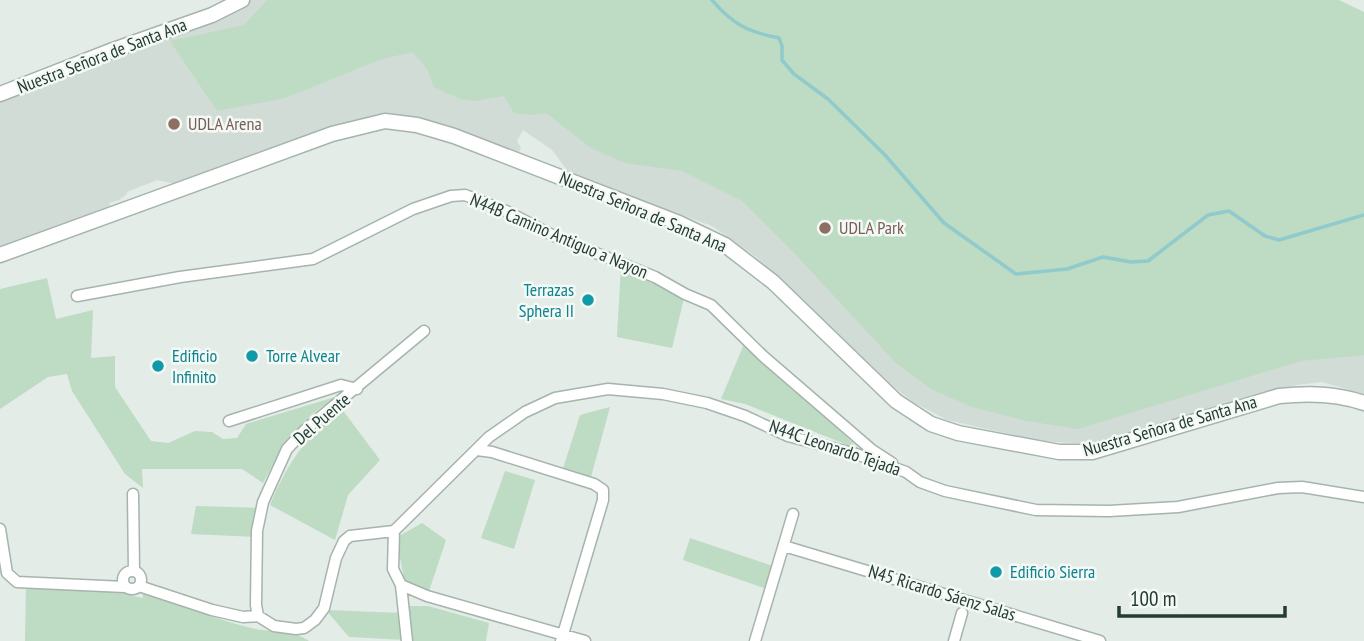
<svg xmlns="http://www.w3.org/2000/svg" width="1364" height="641" font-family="'PT Sans Narrow',sans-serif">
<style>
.built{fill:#d2dcd6}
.green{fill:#bedbc3}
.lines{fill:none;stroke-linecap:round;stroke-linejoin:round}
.stream{stroke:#90cacd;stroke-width:3.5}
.minor-casing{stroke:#a6b4ad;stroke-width:13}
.tertiary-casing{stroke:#a6b4ad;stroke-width:17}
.minor{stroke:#fff;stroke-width:10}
.tertiary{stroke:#fff;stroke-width:14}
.education-dot{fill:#8d6e63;stroke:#f4f9f6;stroke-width:2.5}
.culture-dot{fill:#0f9aa8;stroke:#f4f9f6;stroke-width:2.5}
.labels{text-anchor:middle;stroke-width:5;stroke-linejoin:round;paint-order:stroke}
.street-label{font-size:18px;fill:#243c33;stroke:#f4f9f6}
.education-label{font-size:18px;fill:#785e54;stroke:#f4f9f6;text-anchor:start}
.culture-label{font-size:18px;fill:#0d838f;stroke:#f4f9f6;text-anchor:start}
</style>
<rect width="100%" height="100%" fill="#e3ece7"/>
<path class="built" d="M 250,0 L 665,0 L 1364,240 L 1364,394 L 1322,382 L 1297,385 L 1250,396 L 1090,444 L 1040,441 L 947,420 L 913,402 L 895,388 L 755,256 L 712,226 L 570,174 L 552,150 L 523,130 L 517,141 L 521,148 L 519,152 L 515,152 L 456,129 L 420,119 L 384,117 L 176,184 L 157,180 L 127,192 L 127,194 L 119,200 L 109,203 L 110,206 L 0,248 L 0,100 L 245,5 Z"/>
<path class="green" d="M 267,0 L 1339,0 L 1364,12 L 1364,355 L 1301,361 L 1078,429 L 1027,421 L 972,407 L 931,389 L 895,362 L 797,256 L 742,201 L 682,171 L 625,163 L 591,148 L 546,113 L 530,115 L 514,113 L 504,96 L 475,101 L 460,99 L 434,87 L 427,69 L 413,52 L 382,59 L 285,98 L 217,111 L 170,41 L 244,25 Z
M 621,265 L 685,294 L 672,348 L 617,337 Z
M 47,278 L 56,319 L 93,310 L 91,358 L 115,356 L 115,387 L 151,441 L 168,443 L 195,431 L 212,432 L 223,439 L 237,438 L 246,424 L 335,397 L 311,415 L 283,445 L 263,483 L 242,469 L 142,469 L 143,488 L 125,474 L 72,391 L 67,374 L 48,377 L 0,409 L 0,289 Z
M 744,344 L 794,386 L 860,450 L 745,404 L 721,399 Z
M 610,407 L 588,488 L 560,478 L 580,415 Z
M 341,408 L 380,460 L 348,495 L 335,540 L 270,505 C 288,462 305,438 341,408 Z
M 505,471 L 535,480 L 514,549 L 481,538 Z
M 196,506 L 262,508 L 257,537 L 191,534 Z
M 422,523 L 446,540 L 428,594 L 407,593 L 396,538 Z
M 690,538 L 773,566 L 767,589 L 683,560 Z
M 26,583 L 122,593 L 143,598 L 142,589 C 177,604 214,619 251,628 C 272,633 292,628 309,641 L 25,641 Z
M 409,606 L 428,606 L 489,623 L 486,641 L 412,641 Z
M 326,610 L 402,613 L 406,640 L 349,637 Z"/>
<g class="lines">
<path class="stream" d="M 712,0 C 732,24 748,32 779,38 L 782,46 L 782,60 L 794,74 L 828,99 L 885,155 L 944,223 L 1016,274 L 1067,269 L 1103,257 L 1131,262 L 1148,261 L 1208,215 L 1229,211 L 1265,236 L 1279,240 L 1364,215"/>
<g class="minor-casing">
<path id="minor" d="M 77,296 L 180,277 L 313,259 L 413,209 L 451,196 L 465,195 L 506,211 L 554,236 L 655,277 L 685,294 L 711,305 L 763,356 L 872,450 L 892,463
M 229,421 L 341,385 L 357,389
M 477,450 L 492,452 L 594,484 L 603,490 L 603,500 L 561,641
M 133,494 L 134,571
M 0,529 L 7,573 L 17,582 L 125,587
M 394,531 L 489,437 L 525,412 L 555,398 L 608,389 L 663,394 L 707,403 L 745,416 L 788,436 L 856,454 L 906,472 L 920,482 L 945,491 L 1036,510 L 1109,511 L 1178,507 L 1278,488 L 1302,487 L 1364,497
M 394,531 L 393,569 L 401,585 L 407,641
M 784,546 L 1100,641
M123 580a9 9 0 1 1 18 0a9 9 0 1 1-18 0Z
M 401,585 L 427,596 L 585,641
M 139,586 L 212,610 L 243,617 L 258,616 L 274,626 L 296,629 L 304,628 L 315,620 L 324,608 L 336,558 L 344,541 L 350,536 L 394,531
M 258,616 L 256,605 L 257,531 L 263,502 L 287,449 L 306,429 L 424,331
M 755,641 L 793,514
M 954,641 L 962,613"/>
</g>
<g class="tertiary-casing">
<path id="tertiary" d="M 0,94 L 113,50 L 212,15 L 242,0
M 0,255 L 332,134 L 385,121 L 417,125 L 454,136 L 679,223 L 725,245 L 773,282 L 896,401 L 931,424 L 958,433 L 1059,452 L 1092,452 L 1279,396 C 1308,393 1336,393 1364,403"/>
</g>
<use href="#minor" class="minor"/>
<use href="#tertiary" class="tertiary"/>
</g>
<g class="education-dot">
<circle cx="174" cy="124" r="7"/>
<circle cx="825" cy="228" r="7"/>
</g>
<g class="culture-dot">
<circle cx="588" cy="300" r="7"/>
<circle cx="252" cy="356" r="7"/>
<circle cx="158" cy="366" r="7"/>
<circle cx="996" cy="572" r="7"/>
</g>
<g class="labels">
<g class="street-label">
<text transform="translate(102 56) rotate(-21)" y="6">Nuestra Señora de Santa Ana</text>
<text transform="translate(643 212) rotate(23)" y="6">Nuestra Señora de Santa Ana</text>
<text transform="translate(559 236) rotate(23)" y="6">N44B Camino Antiguo a Nayon</text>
<text transform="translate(322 419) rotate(-41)" y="6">Del Puente</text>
<text transform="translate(1170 426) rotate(-16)" y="6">Nuestra Señora de Santa Ana</text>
<text transform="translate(835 448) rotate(19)" y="6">N44C Leonardo Tejada</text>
<text transform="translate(942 593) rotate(17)" y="6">N45 Ricardo Sáenz Salas</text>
</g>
<g class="education-label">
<text x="188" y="130">UDLA Arena</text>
<text x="839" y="234">UDLA Park</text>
</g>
<g class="culture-label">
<text x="574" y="296" text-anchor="end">Terrazas<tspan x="574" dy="21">Sphera II</tspan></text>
<text x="172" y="362">Edificio<tspan x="172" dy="21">Infinito</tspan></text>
<text x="266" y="362">Torre Alvear</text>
<text x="1010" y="578">Edificio Sierra</text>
</g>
</g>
<path d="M1119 606v10h166v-10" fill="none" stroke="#243c33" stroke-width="3.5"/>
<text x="1130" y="606" font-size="21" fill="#243c33" stroke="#f4f9f6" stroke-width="5" paint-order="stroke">100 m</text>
</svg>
